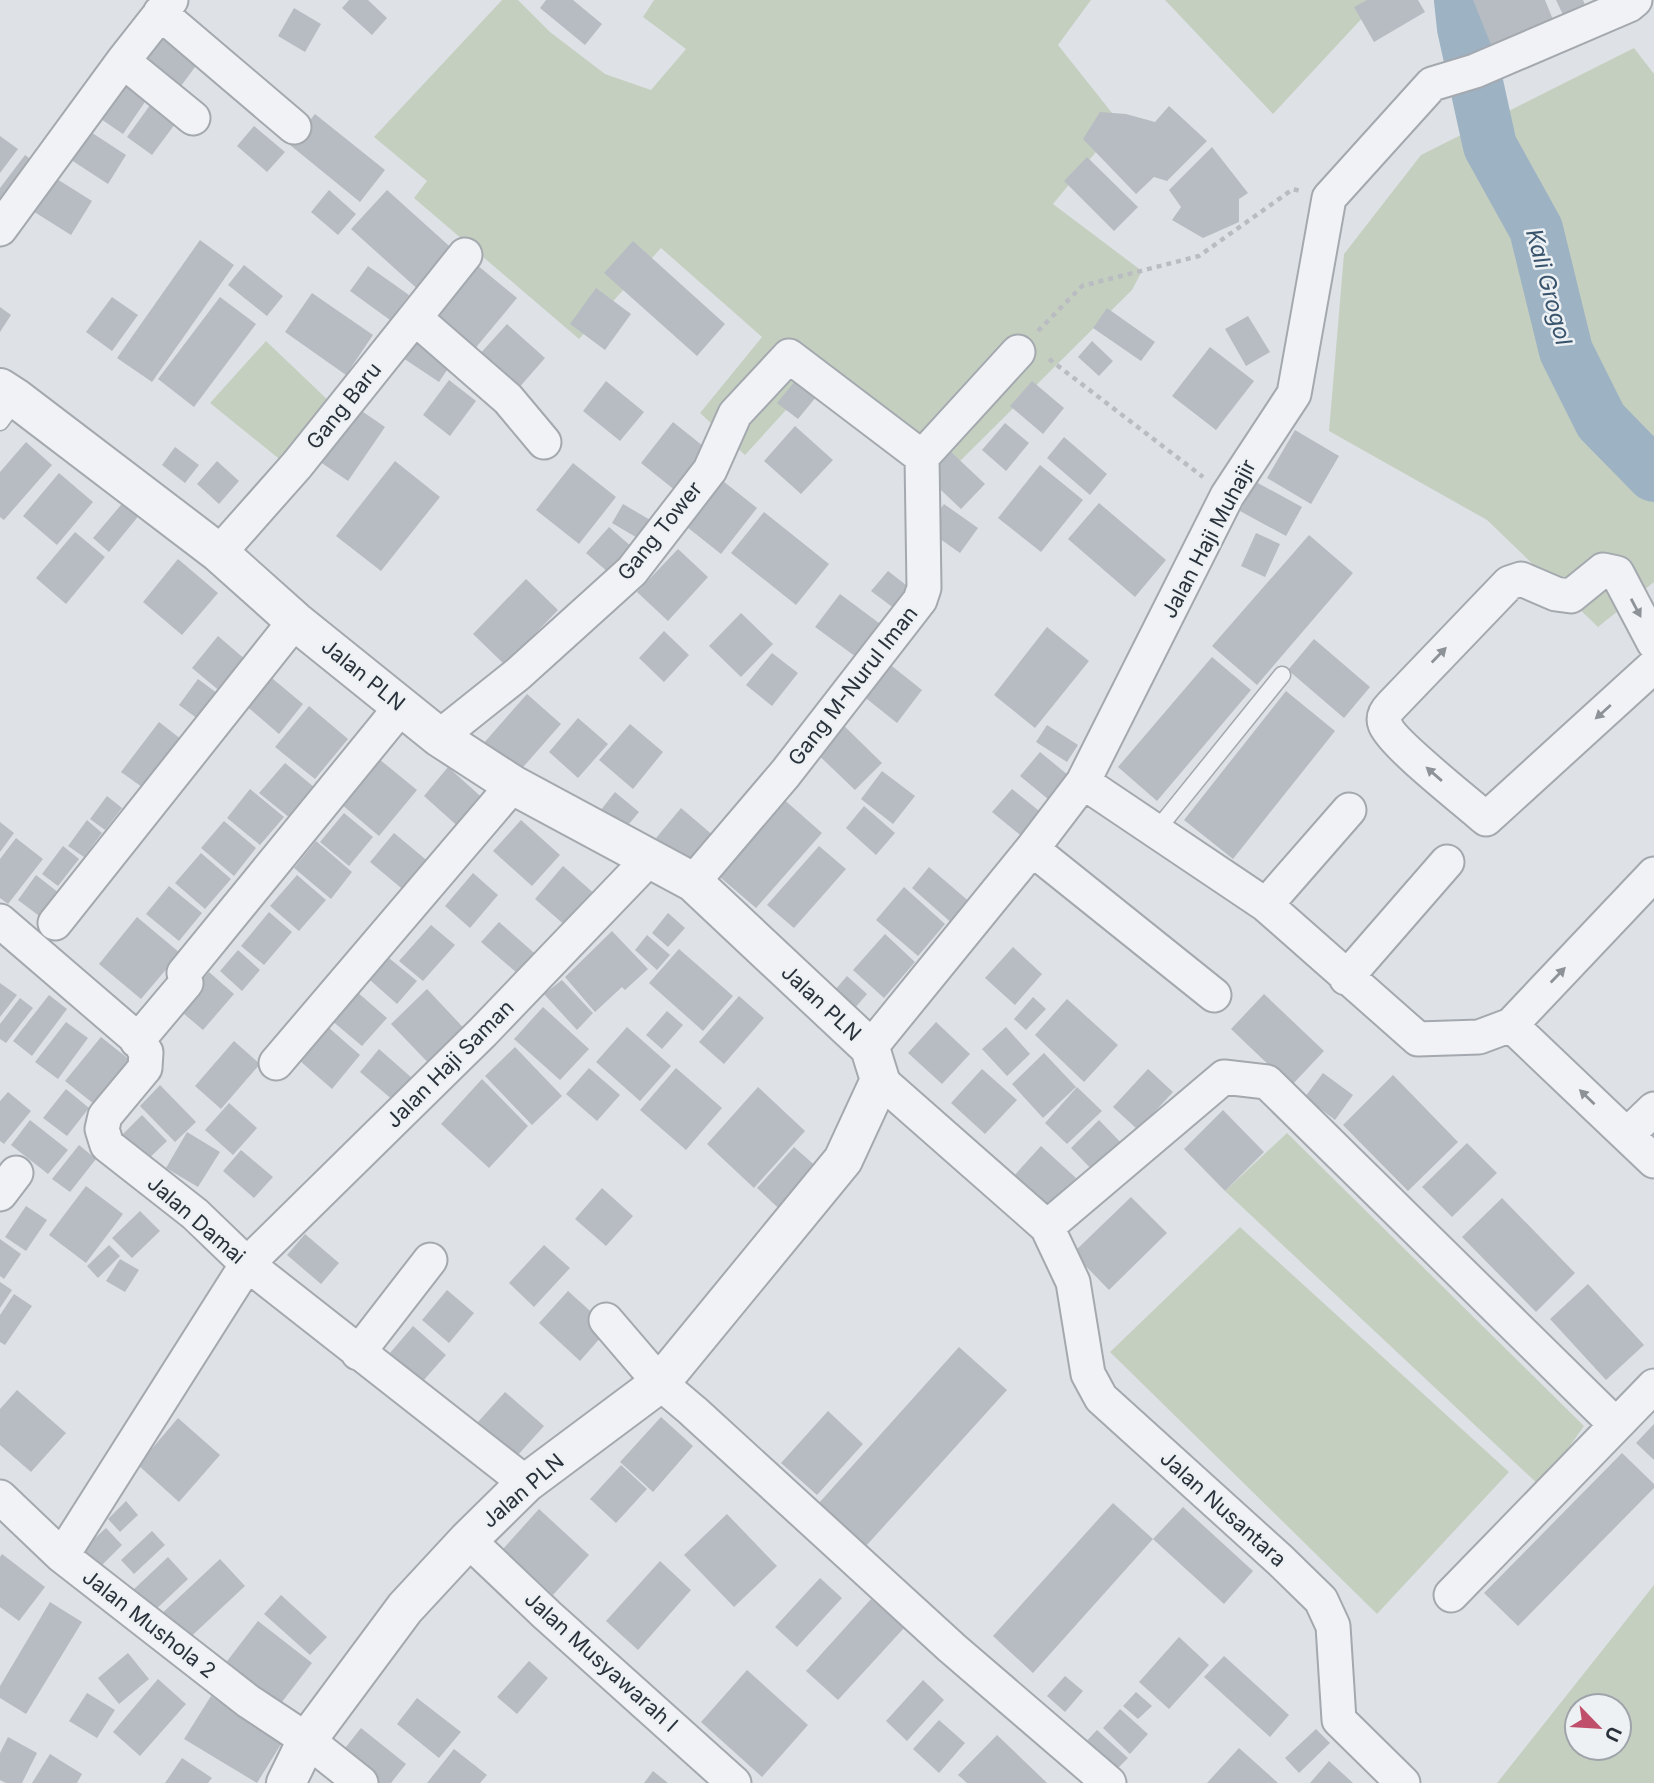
<svg xmlns="http://www.w3.org/2000/svg" width="1654" height="1783" font-family="Inter,sans-serif">
<style>
.green{fill:#c5cfc0;fill-rule:evenodd}
.lines{fill:none;stroke-linecap:round;stroke-linejoin:round}
.river{stroke:#9db2c3;stroke-width:54}
.building{fill:#b6bcc2}
.service-casing{stroke:#a4a9af;stroke-width:19}
.minor-casing{stroke:#a4a9af;stroke-width:37}
.tertiary-casing{stroke:#a4a9af;stroke-width:42}
.path{stroke:#b9bcc1;stroke-width:4.5;stroke-dasharray:5 5;stroke-linecap:butt}
.service{stroke:#f1f2f5;stroke-width:16}
.minor{stroke:#f1f2f5;stroke-width:33}
.tertiary{stroke:#f1f2f5;stroke-width:38}
.oneway{fill:#8d9298}
.labels{text-anchor:middle;stroke-width:5;stroke-linejoin:round;paint-order:stroke}
.street-label{font-size:21px;fill:#29313b;stroke:#edf1f4}
.water-label{font-size:23px;font-style:italic;fill:#38536b;stroke:#edf1f4}
</style>
<rect width="100%" height="100%" fill="#dee2e6"/>
<path class="green" d="M 502,0 L 518,0 L 550,32 L 605,74 L 651,90 L 686,49 L 643,17 L 654,0 L 1091,0 L 1058,45 L 1120,123 L 1053,204 L 1142,271 L 1132,290 L 949,472 L 818,375 L 745,455 L 700,413 L 762,337 L 661,248 L 579,339 L 414,198 L 427,181 L 374,137 Z
M 1165,0 L 1379,0 L 1273,114 Z
M 1634,48 L 1654,74 L 1654,582 L 1598,627 L 1487,520 L 1329,431 L 1344,254 L 1421,155 Z
M 266,341 L 330,402 L 283,462 L 210,403 Z
M 1287,1133 L 1584,1426 L 1541,1487 L 1225,1191 Z
M 1240,1227 L 1509,1472 L 1377,1614 L 1110,1352 Z
M 1654,1585 L 1654,1783 L 1497,1783 ZM 1577,1706 L 1619,1706 L 1619,1748 L 1577,1748 Z"/>
<g class="lines">
<path class="river" d="M 1461,0 L 1464,28 L 1490,146 L 1536,229 L 1566,351 L 1601,421 L 1654,475"/>
</g>
<path class="building" d="M 349,0 L 368,0 L 387,18 L 372,35 L 342,8 Z
M 546,0 L 573,0 L 602,24 L 585,45 L 540,8 Z
M 1367,0 L 1418,0 L 1425,12 L 1374,42 L 1354,7 Z
M 1473,0 L 1545,0 L 1556,27 L 1494,52 Z
M 1556,0 L 1583,0 L 1588,12 L 1566,21 Z
M 294,8 L 321,24 L 305,52 L 278,36 Z
M 162,24 L 204,55 L 175,94 L 133,63 Z
M 117,75 L 149,96 L 123,134 L 92,113 Z
M 153,101 L 178,120 L 152,155 L 127,137 Z
M 1169,106 L 1207,141 L 1167,181 L 1154,177 L 1136,194 L 1083,139 L 1100,112 L 1126,114 L 1155,122 Z
M 315,114 L 385,170 L 360,202 L 290,145 Z
M 80,125 L 126,155 L 108,184 L 62,154 Z
M 254,126 L 285,152 L 267,172 L 237,146 Z
M 0,136 L 18,149 L 0,173 Z
M 1212,147 L 1248,193 L 1239,199 L 1239,222 L 1203,238 L 1172,220 L 1181,207 L 1169,190 Z
M 25,155 L 38,165 L 0,203 L 0,188 Z
M 1087,157 L 1138,207 L 1114,231 L 1064,181 Z
M 49,174 L 92,201 L 71,235 L 28,208 Z
M 329,190 L 356,214 L 338,235 L 311,212 Z
M 387,190 L 457,253 L 422,293 L 351,229 Z
M 200,240 L 234,265 L 152,382 L 117,358 Z
M 633,241 L 725,324 L 697,356 L 604,273 Z
M 471,260 L 517,298 L 473,351 L 427,312 Z
M 244,265 L 283,296 L 267,316 L 228,285 Z
M 368,266 L 409,295 L 390,320 L 350,291 Z
M 596,288 L 631,314 L 605,350 L 570,324 Z
M 312,293 L 373,335 L 346,375 L 285,332 Z
M 112,297 L 138,315 L 112,351 L 86,332 Z
M 220,297 L 256,324 L 194,407 L 158,379 Z
M 0,307 L 11,315 L 0,332 Z
M 1107,308 L 1155,342 L 1141,361 L 1093,328 Z
M 1248,316 L 1270,352 L 1246,366 L 1225,329 Z
M 507,324 L 545,358 L 517,390 L 478,356 Z
M 408,331 L 453,361 L 439,382 L 394,352 Z
M 1092,341 L 1113,361 L 1099,376 L 1078,357 Z
M 1210,347 L 1254,381 L 1216,430 L 1172,396 Z
M 449,380 L 476,401 L 450,436 L 423,415 Z
M 606,381 L 644,412 L 620,441 L 583,411 Z
M 795,381 L 816,397 L 798,419 L 777,403 Z
M 1032,381 L 1064,408 L 1043,434 L 1010,406 Z
M 350,403 L 385,427 L 348,481 L 313,457 Z
M 673,422 L 713,454 L 681,495 L 641,463 Z
M 1005,423 L 1029,443 L 1006,471 L 982,450 Z
M 795,426 L 833,460 L 801,494 L 764,461 Z
M 1295,430 L 1339,456 L 1311,504 L 1267,478 Z
M 1064,437 L 1107,474 L 1090,495 L 1047,458 Z
M 26,442 L 52,465 L 4,520 L 0,517 L 0,472 Z
M 175,447 L 199,465 L 185,483 L 162,465 Z
M 949,450 L 985,484 L 961,509 L 925,475 Z
M 217,461 L 239,481 L 219,504 L 197,484 Z
M 395,461 L 440,497 L 381,571 L 336,536 Z
M 573,463 L 616,497 L 579,544 L 536,510 Z
M 1040,465 L 1083,500 L 1041,552 L 998,518 Z
M 59,473 L 93,502 L 57,545 L 23,516 Z
M 723,481 L 757,508 L 721,554 L 687,527 Z
M 1256,482 L 1302,507 L 1286,536 L 1240,511 Z
M 126,499 L 141,513 L 109,552 L 93,538 Z
M 1099,503 L 1166,560 L 1135,597 L 1068,539 Z
M 623,504 L 657,524 L 646,543 L 612,523 Z
M 944,504 L 978,528 L 960,553 L 926,529 Z
M 764,512 L 829,564 L 796,605 L 731,553 Z
M 609,527 L 640,554 L 617,580 L 586,553 Z
M 75,532 L 105,557 L 66,604 L 36,578 Z
M 1256,533 L 1280,544 L 1265,577 L 1241,566 Z
M 1309,535 L 1353,573 L 1257,685 L 1212,646 Z
M 678,549 L 708,577 L 668,621 L 637,592 Z
M 178,559 L 218,593 L 182,635 L 143,602 Z
M 888,571 L 910,588 L 895,609 L 871,591 Z
M 526,579 L 558,610 L 505,665 L 473,634 Z
M 840,594 L 887,629 L 863,662 L 815,627 Z
M 741,613 L 773,644 L 741,677 L 709,646 Z
M 1047,627 L 1089,661 L 1035,728 L 994,695 Z
M 664,631 L 689,655 L 664,682 L 639,658 Z
M 218,636 L 254,667 L 228,698 L 192,668 Z
M 1314,639 L 1370,687 L 1344,718 L 1288,670 Z
M 772,653 L 798,673 L 772,706 L 746,685 Z
M 1212,657 L 1251,690 L 1157,801 L 1118,767 Z
M 883,659 L 922,690 L 897,723 L 857,691 Z
M 267,674 L 303,704 L 279,734 L 243,703 Z
M 198,679 L 225,699 L 206,725 L 179,705 Z
M 1286,691 L 1335,731 L 1233,859 L 1184,820 Z
M 527,694 L 561,724 L 517,774 L 483,744 Z
M 309,706 L 348,739 L 315,779 L 275,747 Z
M 578,718 L 608,744 L 578,778 L 549,752 Z
M 837,719 L 882,763 L 855,790 L 810,747 Z
M 159,722 L 186,743 L 149,792 L 121,772 Z
M 630,724 L 663,752 L 633,789 L 599,760 Z
M 1047,725 L 1078,745 L 1067,762 L 1036,742 Z
M 1040,752 L 1074,780 L 1054,804 L 1020,776 Z
M 379,759 L 417,790 L 379,836 L 341,804 Z
M 285,763 L 320,792 L 295,822 L 259,793 Z
M 448,767 L 487,802 L 462,830 L 424,796 Z
M 882,771 L 915,796 L 893,824 L 861,799 Z
M 250,789 L 284,817 L 260,845 L 227,818 Z
M 1012,789 L 1043,814 L 1024,838 L 992,812 Z
M 615,792 L 639,812 L 619,836 L 596,816 Z
M 107,796 L 122,808 L 105,830 L 90,819 Z
M 780,796 L 822,833 L 756,908 L 714,872 Z
M 864,806 L 895,833 L 876,855 L 846,828 Z
M 681,808 L 722,843 L 698,872 L 656,838 Z
M 344,813 L 373,837 L 349,866 L 320,842 Z
M 87,820 L 102,833 L 84,857 L 68,846 Z
M 521,820 L 560,855 L 532,886 L 493,851 Z
M 224,821 L 256,848 L 234,876 L 201,848 Z
M 0,822 L 14,833 L 0,852 Z
M 394,833 L 430,863 L 406,892 L 370,862 Z
M 16,838 L 43,859 L 8,904 L 0,898 L 0,859 Z
M 316,841 L 352,872 L 331,899 L 294,868 Z
M 63,846 L 79,859 L 58,886 L 42,874 Z
M 819,846 L 846,869 L 794,928 L 767,905 Z
M 201,853 L 231,879 L 205,909 L 175,883 Z
M 563,866 L 597,896 L 568,928 L 535,899 Z
M 929,867 L 972,904 L 954,925 L 912,888 Z
M 473,873 L 498,895 L 470,928 L 445,906 Z
M 36,875 L 68,900 L 50,924 L 18,900 Z
M 297,875 L 326,900 L 299,931 L 270,906 Z
M 169,886 L 202,913 L 179,941 L 146,914 Z
M 904,887 L 945,924 L 918,956 L 876,920 Z
M 269,912 L 292,932 L 264,965 L 241,946 Z
M 668,913 L 685,928 L 668,947 L 652,933 Z
M 137,917 L 180,953 L 141,999 L 99,964 Z
M 499,922 L 541,959 L 524,979 L 481,942 Z
M 431,925 L 455,945 L 423,981 L 399,961 Z
M 612,931 L 648,969 L 625,990 L 622,987 L 595,1012 L 565,977 Z
M 885,934 L 915,962 L 884,998 L 853,970 Z
M 647,935 L 670,955 L 657,970 L 635,950 Z
M 1013,947 L 1042,974 L 1015,1005 L 985,978 Z
M 679,949 L 733,996 L 703,1031 L 649,983 Z
M 238,950 L 260,970 L 242,991 L 220,971 Z
M 389,958 L 417,981 L 397,1004 L 370,980 Z
M 209,972 L 234,994 L 203,1030 L 177,1008 Z
M 847,976 L 867,994 L 848,1016 L 828,998 Z
M 562,980 L 593,1013 L 577,1030 L 544,994 Z
M 0,983 L 17,995 L 0,1017 Z
M 427,989 L 474,1039 L 438,1073 L 391,1024 Z
M 356,991 L 387,1018 L 362,1046 L 331,1020 Z
M 1264,994 L 1324,1051 L 1291,1086 L 1231,1029 Z
M 49,995 L 67,1009 L 32,1056 L 13,1041 Z
M 739,996 L 764,1018 L 724,1064 L 699,1042 Z
M 1033,997 L 1046,1009 L 1026,1030 L 1014,1019 Z
M 20,998 L 33,1008 L 6,1043 L 0,1039 L 0,1024 Z
M 1067,999 L 1118,1045 L 1084,1082 L 1035,1035 Z
M 543,1007 L 589,1049 L 560,1080 L 514,1039 Z
M 667,1011 L 683,1025 L 662,1049 L 646,1035 Z
M 66,1022 L 88,1038 L 58,1079 L 35,1062 Z
M 936,1022 L 970,1054 L 942,1084 L 908,1053 Z
M 328,1027 L 360,1055 L 332,1089 L 299,1060 Z
M 627,1027 L 671,1066 L 640,1101 L 596,1062 Z
M 1006,1027 L 1030,1054 L 1007,1076 L 982,1049 Z
M 101,1037 L 135,1064 L 99,1108 L 65,1081 Z
M 234,1041 L 260,1064 L 221,1109 L 195,1086 Z
M 515,1047 L 562,1096 L 532,1125 L 485,1076 Z
M 379,1049 L 420,1085 L 401,1107 L 360,1072 Z
M 1044,1053 L 1076,1087 L 1043,1118 L 1012,1084 Z
M 589,1068 L 620,1095 L 597,1121 L 566,1094 Z
M 676,1068 L 722,1108 L 686,1150 L 640,1110 Z
M 982,1069 L 1017,1100 L 985,1134 L 951,1103 Z
M 1148,1069 L 1173,1092 L 1138,1130 L 1113,1107 Z
M 1323,1073 L 1353,1095 L 1335,1120 L 1305,1097 Z
M 1393,1075 L 1458,1142 L 1408,1191 L 1343,1125 Z
M 482,1079 L 528,1126 L 489,1168 L 441,1124 Z
M 160,1085 L 196,1122 L 175,1142 L 140,1106 Z
M 758,1087 L 805,1131 L 754,1188 L 707,1144 Z
M 1077,1087 L 1102,1111 L 1067,1144 L 1045,1123 Z
M 66,1089 L 89,1108 L 67,1136 L 43,1118 Z
M 8,1092 L 31,1111 L 4,1144 L 0,1141 L 0,1101 Z
M 229,1103 L 257,1128 L 233,1155 L 205,1130 Z
M 1223,1110 L 1264,1152 L 1225,1191 L 1184,1149 Z
M 142,1115 L 167,1141 L 141,1166 L 116,1141 Z
M 30,1120 L 68,1150 L 48,1174 L 11,1145 Z
M 1099,1120 L 1126,1148 L 1097,1175 L 1071,1148 Z
M 187,1132 L 220,1152 L 198,1187 L 166,1168 Z
M 1467,1143 L 1497,1173 L 1452,1217 L 1422,1187 Z
M 79,1145 L 96,1159 L 70,1192 L 52,1179 Z
M 1041,1146 L 1076,1178 L 1047,1210 L 1012,1178 Z
M 794,1147 L 827,1176 L 789,1218 L 757,1188 Z
M 241,1150 L 273,1177 L 254,1198 L 223,1171 Z
M 86,1186 L 123,1214 L 86,1263 L 49,1235 Z
M 602,1188 L 633,1216 L 606,1246 L 575,1219 Z
M 1131,1197 L 1167,1233 L 1109,1290 L 1073,1253 Z
M 1502,1198 L 1575,1273 L 1536,1312 L 1462,1237 Z
M 26,1206 L 47,1220 L 26,1251 L 5,1237 Z
M 140,1211 L 160,1231 L 132,1258 L 112,1238 Z
M 305,1234 L 339,1263 L 321,1284 L 287,1255 Z
M 0,1239 L 21,1254 L 4,1279 L 0,1276 Z
M 109,1245 L 120,1256 L 98,1278 L 87,1266 Z
M 544,1245 L 570,1268 L 534,1307 L 509,1283 Z
M 120,1259 L 139,1270 L 125,1292 L 106,1281 Z
M 0,1282 L 12,1290 L 0,1308 Z
M 1588,1284 L 1644,1345 L 1606,1380 L 1550,1319 Z
M 447,1290 L 474,1313 L 449,1343 L 422,1320 Z
M 568,1291 L 609,1328 L 580,1361 L 539,1323 Z
M 14,1294 L 32,1306 L 5,1345 L 0,1342 L 0,1315 Z
M 413,1326 L 446,1355 L 423,1381 L 390,1353 Z
M 959,1347 L 1007,1390 L 866,1546 L 819,1503 Z
M 17,1390 L 66,1433 L 31,1472 L 0,1445 L 0,1409 Z
M 505,1392 L 544,1426 L 517,1456 L 478,1422 Z
M 828,1411 L 863,1444 L 817,1495 L 781,1463 Z
M 661,1417 L 693,1446 L 653,1492 L 620,1462 Z
M 178,1418 L 220,1455 L 179,1502 L 138,1465 Z
M 1654,1424 L 1654,1460 L 1636,1443 Z
M 1622,1453 L 1654,1484 L 1654,1488 L 1518,1626 L 1484,1593 Z
M 621,1465 L 647,1489 L 616,1523 L 590,1499 Z
M 126,1501 L 138,1515 L 120,1532 L 108,1519 Z
M 1113,1503 L 1153,1539 L 1183,1507 L 1253,1571 L 1224,1604 L 1153,1539 L 1033,1673 L 993,1636 Z
M 539,1509 L 589,1555 L 553,1595 L 503,1549 Z
M 727,1514 L 777,1566 L 734,1607 L 684,1555 Z
M 106,1528 L 122,1545 L 100,1567 L 83,1549 Z
M 152,1531 L 165,1545 L 134,1574 L 121,1560 Z
M 2,1554 L 45,1587 L 19,1621 L 0,1607 L 0,1557 Z
M 168,1557 L 188,1579 L 152,1613 L 132,1591 Z
M 220,1559 L 245,1586 L 182,1645 L 157,1618 Z
M 660,1561 L 691,1590 L 638,1650 L 606,1621 Z
M 820,1578 L 842,1598 L 797,1647 L 775,1627 Z
M 281,1595 L 327,1637 L 310,1655 L 264,1614 Z
M 871,1599 L 904,1628 L 838,1700 L 806,1671 Z
M 50,1602 L 82,1622 L 26,1714 L 0,1698 L 0,1686 Z
M 258,1621 L 312,1663 L 275,1711 L 221,1669 Z
M 1179,1637 L 1209,1665 L 1169,1709 L 1139,1682 Z
M 128,1653 L 149,1679 L 119,1704 L 98,1678 Z
M 1224,1656 L 1289,1715 L 1270,1737 L 1204,1677 Z
M 529,1661 L 548,1678 L 517,1714 L 497,1697 Z
M 747,1670 L 808,1725 L 762,1777 L 701,1722 Z
M 1065,1676 L 1083,1691 L 1065,1712 L 1047,1696 Z
M 158,1679 L 186,1704 L 140,1756 L 113,1732 Z
M 923,1680 L 944,1700 L 907,1741 L 886,1721 Z
M 1136,1692 L 1152,1706 L 1138,1719 L 1123,1706 Z
M 87,1693 L 115,1710 L 97,1738 L 69,1721 Z
M 211,1696 L 283,1741 L 257,1783 L 184,1739 Z
M 417,1698 L 461,1732 L 439,1758 L 397,1724 Z
M 1120,1709 L 1148,1734 L 1130,1754 L 1103,1728 Z
M 939,1720 L 965,1743 L 939,1773 L 913,1749 Z
M 361,1728 L 406,1764 L 391,1783 L 371,1783 L 338,1757 Z
M 1316,1729 L 1330,1743 L 1299,1773 L 1285,1758 Z
M 1097,1730 L 1128,1758 L 1111,1775 L 1081,1747 Z
M 997,1735 L 1044,1780 L 1047,1783 L 967,1783 L 958,1775 Z
M 8,1737 L 37,1753 L 22,1783 L 6,1783 L 0,1780 L 0,1753 Z
M 1239,1748 L 1278,1783 L 1207,1783 Z
M 454,1749 L 487,1775 L 480,1783 L 427,1783 Z
M 50,1754 L 82,1774 L 77,1783 L 32,1783 Z
M 182,1758 L 212,1778 L 208,1783 L 165,1783 Z
M 1329,1761 L 1353,1783 L 1310,1783 Z
M 653,1771 L 668,1783 L 644,1783 Z"/>
<g class="lines">
<g class="service-casing">
<path id="service" d="M 0,422 L 17,399
M 1156,831 L 1282,675"/>
</g>
<g class="minor-casing">
<path id="minor" d="M 160,13 L 294,127
M 123,61 L 193,118
M 0,229 L 123,61 L 171,0
M 415,318 L 508,399 L 544,442
M 922,457 L 1018,352
M 219,553 L 297,465 L 465,255
M 1654,643 L 1617,573 L 1603,570 L 1571,596 L 1556,594 L 1521,579 L 1509,583 L 1392,705 C 1387,710 1382,716 1385,724 C 1390,742 1467,802 1486,819 L 1654,666
M 439,737 L 518,674 L 632,571 L 710,470 L 735,414 L 789,356 L 922,457
M 1083,782 L 1266,905 L 1418,1039 L 1479,1037 L 1511,1025 L 1654,874
M 1032,849 L 1214,995
M 693,882 L 785,774 L 920,600 L 924,588 L 922,457
M 1266,905 L 1349,810
M 0,921 L 136,1038 L 146,1052 L 145,1068 L 105,1116 L 102,1129 L 107,1145 L 195,1214 L 247,1264 L 526,1483
M 55,923 L 295,621
M 1346,978 L 1447,862
M 1511,1025 L 1654,1161
M 137,1041 L 186,983 L 184,973 L 401,707
M 870,1048 L 1032,849 L 1083,782 L 1227,496 L 1294,394 L 1329,198 L 1432,84 L 1475,71 L 1629,5 L 1635,0
M 276,1063 L 513,785
M 880,1080 L 1047,1227 L 1224,1077 L 1267,1082 L 1616,1425
M 1627,1135 L 1654,1109
M 0,1194 L 16,1173
M 1047,1227 L 1073,1282 L 1088,1374 L 1101,1398 L 1280,1560 L 1321,1600 L 1333,1626 L 1339,1720 L 1403,1783
M 606,1320 L 660,1383 L 693,1411 L 952,1648 L 1109,1783
M 358,1353 L 430,1260
M 0,1497 L 62,1556 L 248,1701 L 307,1740 L 361,1783
M 468,1540 L 547,1615 L 734,1783
M 62,1556 L 247,1264 L 483,1032 L 649,859
M 1451,1595 L 1654,1386"/>
</g>
<g class="tertiary-casing">
<path id="tertiary" d="M 0,388 L 17,399 L 219,553 L 295,621 L 439,737 L 513,785 L 693,882 L 870,1048 L 880,1080 L 843,1160 L 660,1383 L 526,1483 L 468,1540 L 405,1608 L 307,1740 L 286,1783"/>
</g>
<path class="path" d="M 1038,331 L 1082,286 L 1199,256 L 1293,189 L 1300,191
M 1049,359 L 1203,477"/>
<use href="#service" class="service"/>
<use href="#minor" class="minor"/>
<use href="#tertiary" class="tertiary"/>
</g>
<defs><path id="oneway-solid" d="M-6-.8H1V-3.2L6.5 0L1 3.2V.8H-6Z" transform="scale(1.75)"/></defs>
<g class="oneway">
<use href="#oneway-solid" transform="translate(1636 608) rotate(62)"/>
<use href="#oneway-solid" transform="translate(1439 655) rotate(-46)"/>
<use href="#oneway-solid" transform="translate(1603 712) rotate(138)"/>
<use href="#oneway-solid" transform="translate(1434 774) rotate(-139)"/>
<use href="#oneway-solid" transform="translate(1558 975) rotate(-46)"/>
<use href="#oneway-solid" transform="translate(1587 1097) rotate(-136)"/>
</g>
<g class="labels">
<g class="street-label">
<text transform="translate(344 406) rotate(-51)" y="7">Gang Baru</text>
<text transform="translate(660 531) rotate(-51)" y="7">Gang Tower</text>
<text transform="translate(1209 539) rotate(-62)" y="7">Jalan Haji Muhajir</text>
<text transform="translate(363 675) rotate(39)" y="7">Jalan PLN</text>
<text transform="translate(853 686) rotate(-52)" y="7">Gang M-Nurul Iman</text>
<text transform="translate(821 1003) rotate(43)" y="7">Jalan PLN</text>
<text transform="translate(450 1064) rotate(-45)" y="7">Jalan Haji Saman</text>
<text transform="translate(196 1220) rotate(41)" y="7">Jalan Damai</text>
<text transform="translate(523 1491) rotate(-41)" y="7">Jalan PLN</text>
<text transform="translate(1223 1509) rotate(42)" y="7">Jalan Nusantara</text>
<text transform="translate(149 1624) rotate(38)" y="7">Jalan Mushola 2</text>
<text transform="translate(601 1662) rotate(42)" y="7">Jalan Musyawarah I</text>
</g>
<g class="water-label">
<text transform="translate(1549 287) rotate(75)" y="8">Kali Grogol</text>
</g>
</g>
<g transform="translate(1598 1727) rotate(115)"><circle r="33" fill="#edf1f4" stroke="#9fa4aa" stroke-width="2"/>
<path d="M0-5L12 26L0 18L-12 26Z" fill="#bf4f6a"/>
<text y="-10" font-size="19" font-weight="bold" text-anchor="middle" fill="#29313b">U</text>
</g>
</svg>
